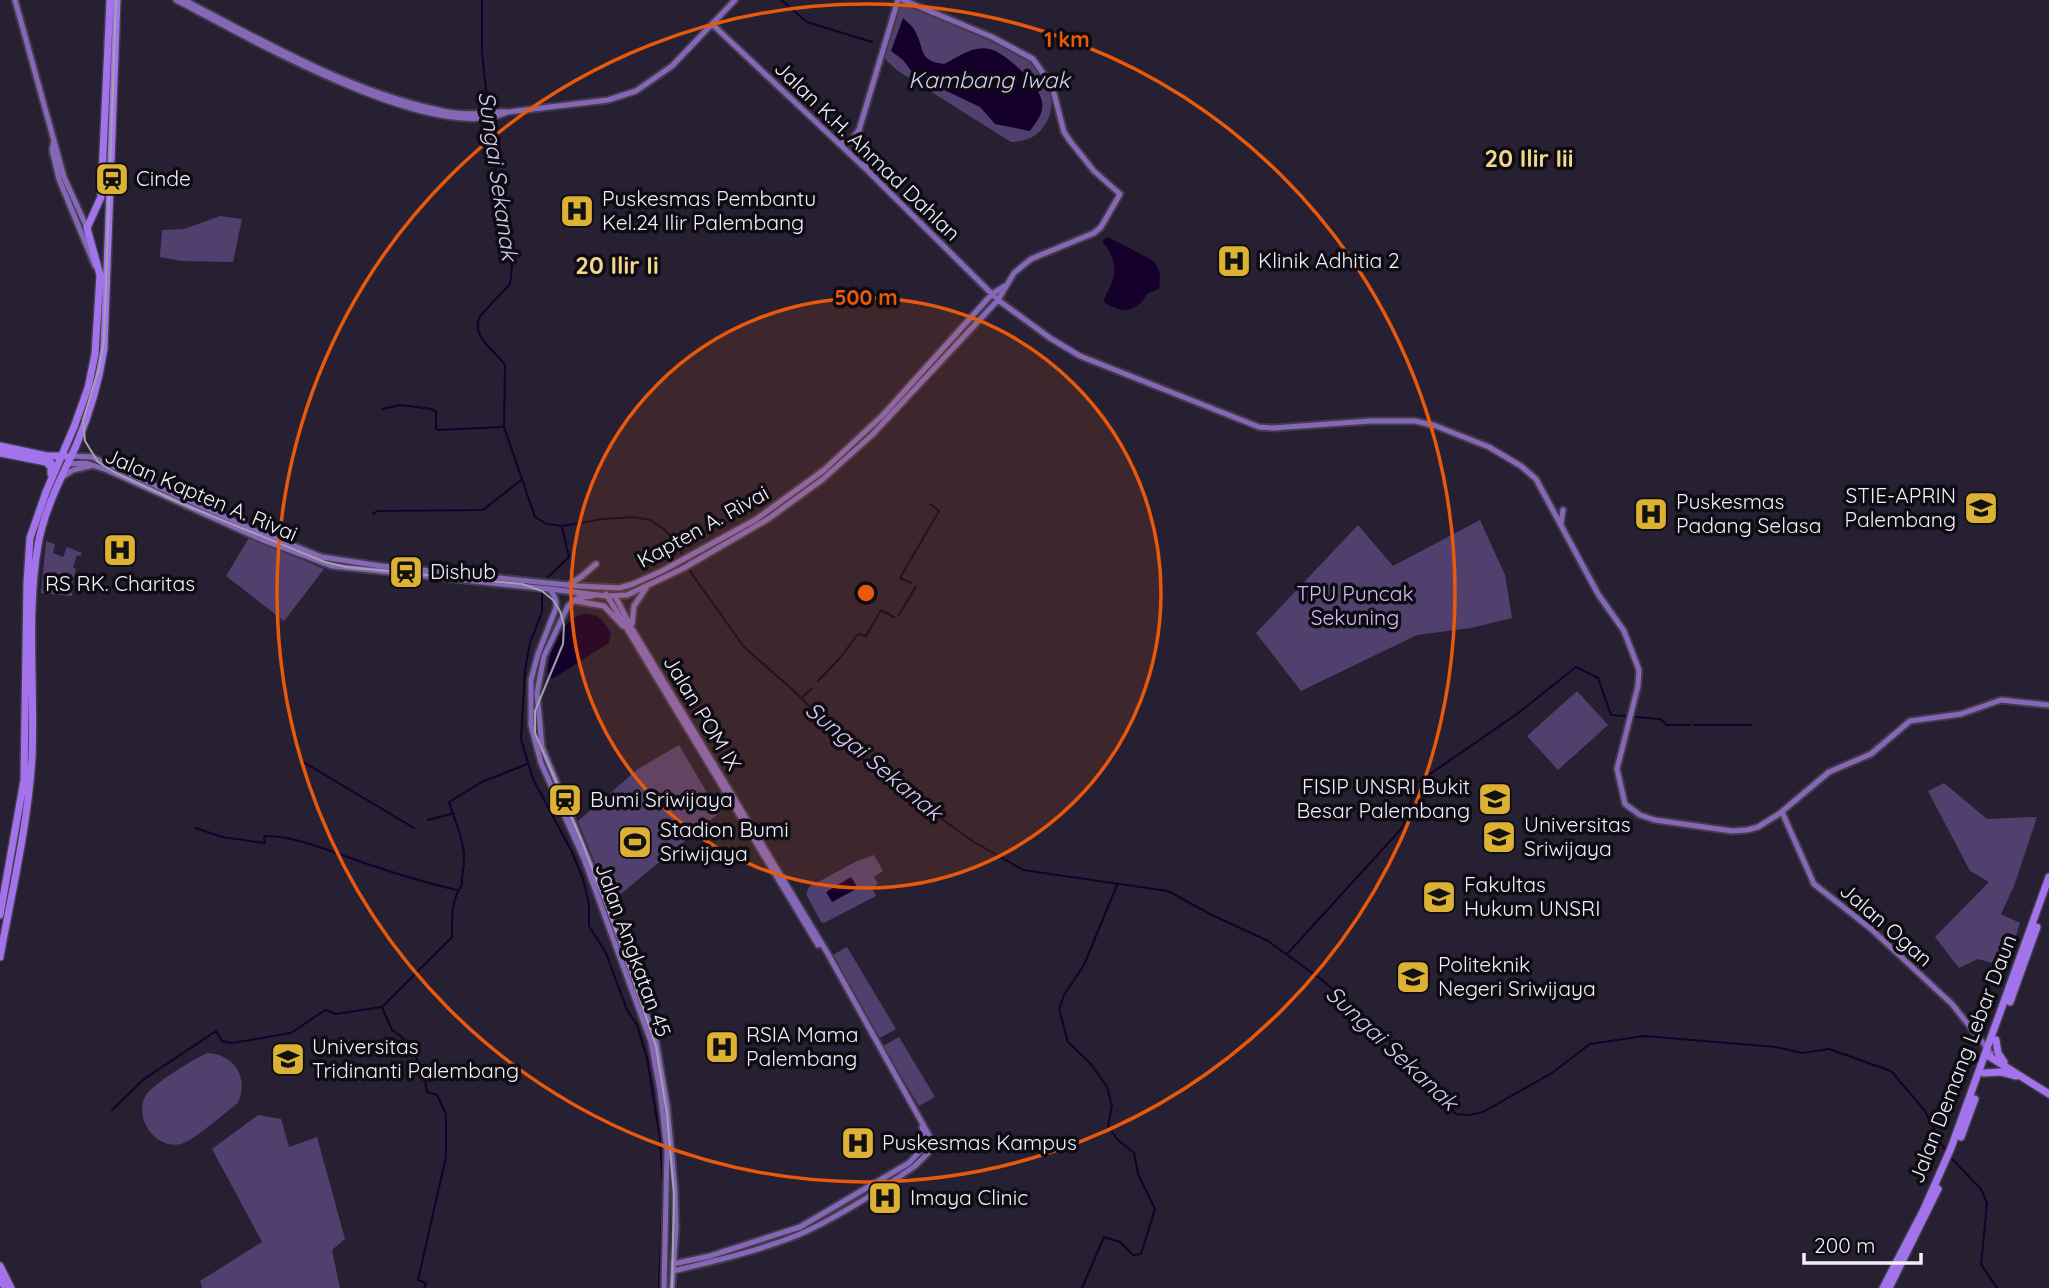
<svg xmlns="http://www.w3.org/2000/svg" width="2049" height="1288" font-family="Quicksand,sans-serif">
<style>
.green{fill:#51406e}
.water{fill:#14002b}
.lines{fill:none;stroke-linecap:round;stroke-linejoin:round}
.stream{stroke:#14002b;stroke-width:2}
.major-casing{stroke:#413c4a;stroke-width:9}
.highway-casing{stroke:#413c4a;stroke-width:10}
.major{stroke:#8667b7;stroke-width:5}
.highway{stroke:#a273eb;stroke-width:7}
.tram{stroke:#a5a0ae;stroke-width:2}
.ring{fill:none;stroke:#e8590c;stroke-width:3.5}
.labels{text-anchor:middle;stroke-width:7;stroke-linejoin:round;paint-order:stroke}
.street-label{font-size:21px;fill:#f2eefa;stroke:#0e0c13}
.poi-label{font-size:21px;fill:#f2eefa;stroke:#0e0c13;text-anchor:start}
.park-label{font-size:21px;fill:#d2bff9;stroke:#0e0c13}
.water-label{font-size:23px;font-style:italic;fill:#d5c9f0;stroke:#0e0c13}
.quarter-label{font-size:24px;font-weight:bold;fill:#f4d68a;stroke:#0e0c13}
.centre{fill:#e8590c;stroke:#0e0c13;stroke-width:3.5}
.ring-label{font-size:21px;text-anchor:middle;font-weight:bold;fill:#e8590c;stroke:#0e0c13;stroke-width:7;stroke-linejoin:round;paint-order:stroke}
</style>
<rect width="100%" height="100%" fill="#262032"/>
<path class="green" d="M 899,1 L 1024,55 C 1044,73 1062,101 1044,126 C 1035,139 1025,141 1011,142 L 898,71 L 886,60 L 883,51 Z
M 220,216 L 242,219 L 233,262 L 181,261 L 160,257 L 162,230 L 184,229 Z
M 1480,520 L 1505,575 L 1512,618 L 1471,628 L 1417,635 L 1301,691 L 1256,633 L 1358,525 L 1393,566 Z
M 249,538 L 324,569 L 284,621 L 226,576 Z
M 46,541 L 55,544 L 53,553 L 63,557 L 67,547 L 82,553 L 80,556 L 77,555 L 73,567 L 76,569 L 73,580 L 72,596 L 41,593 Z
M 1577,691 L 1608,725 L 1558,770 L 1527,736 Z
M 679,745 L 719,813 L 611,902 L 578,821 L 638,769 Z
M 1944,783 L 1987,819 L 2037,817 L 2014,886 L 2001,914 L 2020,923 L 2006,967 L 1978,959 L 1959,968 L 1935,937 L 1989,882 L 1970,871 L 1928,791 Z
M 874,855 L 883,871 L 874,877 L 878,884 L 872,888 L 876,896 L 824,923 L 821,922 L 806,894 L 809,887 L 855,862 Z
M 847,947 L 896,1029 L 880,1038 L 831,956 Z
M 899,1037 L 935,1097 L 919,1106 L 883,1046 Z
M 208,1053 C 235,1055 249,1077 238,1103 C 227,1111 192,1142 181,1144 C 155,1150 133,1117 146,1095 C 152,1085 196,1057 208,1053 Z
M 258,1115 L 281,1119 L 289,1147 L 317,1137 L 345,1239 L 332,1250 L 340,1288 L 202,1288 L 200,1281 L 262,1242 L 212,1149 Z"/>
<path class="water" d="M 903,18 C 907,22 913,26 915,31 C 925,49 918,61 944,64 C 958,57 973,45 990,49 C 1006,53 1040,85 1042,102 C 1044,114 1036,122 1030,131 L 995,124 L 980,107 L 915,76 L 903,60 L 891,51 Z
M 1108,237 L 1152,260 C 1162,270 1160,277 1159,289 L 1148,293 C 1136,313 1122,315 1103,301 C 1116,276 1121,265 1102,241 Z
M 584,614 C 599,614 603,621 611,633 L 609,643 L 552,679 L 548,674 C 547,654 562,618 584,614 Z
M 851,877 L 858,888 L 832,902 L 826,892 Z"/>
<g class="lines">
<path class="stream" d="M 482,0 L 482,52 L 488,109
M 781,0 L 807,22 L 872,42
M 489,118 L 501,207 L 512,267 L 510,284 L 480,316 C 470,337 495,350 505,365 L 504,427 L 535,517 L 547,524 L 562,526 L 603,519 L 633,517 L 650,520 L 665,530 L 676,543 L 692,574 L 744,647 L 794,691 L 858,755 L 898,788 L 974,842 L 1023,870 L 1168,891 L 1210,914 L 1268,941 L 1322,980 L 1370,1021 L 1433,1083 L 1456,1114 L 1470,1115 L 1483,1112 L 1552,1073 L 1590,1044 L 1644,1036 L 1776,1047 L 1802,1053 L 1829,1049 L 1891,1071 L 1925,1111 L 1947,1154
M 382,409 L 400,405 L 432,409 L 436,412 L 436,428 L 438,430 L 502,427
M 373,514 L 377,511 L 483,510 L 521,480
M 545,580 L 569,557 L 562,527
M 911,583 L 900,578 L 939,511 L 930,504
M 542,592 L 542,612 L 530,643 L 525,670 L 521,739 L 533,779 L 572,852 L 583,879 L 589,904 L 589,926 L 606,953 L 627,1010 L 637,1025 L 647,1058 L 660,1138 L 663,1188 L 659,1288
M 899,615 L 916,586
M 818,681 L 840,658 L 858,634 L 866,636 L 881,610 L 894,617
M 803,697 L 812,688
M 1694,725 L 1752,725
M 305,763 L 414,828
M 428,820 L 451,814
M 196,828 L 222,837 L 265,843 L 264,836 C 295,836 324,849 353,859 C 387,871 422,882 457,890
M 1287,954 L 1402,828 L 1417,783 L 1517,714 L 1576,667 L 1598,678 L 1611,715 L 1660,719 L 1667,725 L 1690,725
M 382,1007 L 392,1030 L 401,1036 L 413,1050 L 424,1074 L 427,1092 L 437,1095 L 446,1114 L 446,1157 L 418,1280 L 426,1283 L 424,1288
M 112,1110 L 144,1079 L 216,1031 L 222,1041 L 232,1043 L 291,1033 L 325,1010 L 336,1014 L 382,1007 L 452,937 C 452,919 451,900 462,885 C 461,876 464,871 464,862 C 465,842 455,821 449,802 L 482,782 L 527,764
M 1951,1158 L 1981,1189 L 1987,1203 L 1981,1264 L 1997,1288
M 1082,1288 L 1104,1237 L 1120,1242 L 1133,1255 L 1141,1254 L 1155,1209 L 1138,1174 L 1134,1153 L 1117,1139 L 1108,1126 L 1112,1106 L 1107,1087 L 1091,1064 L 1068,1042 L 1059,1009 L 1064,995 L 1084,965 L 1117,885"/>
<g class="major-casing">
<path id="major" d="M 15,0 L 64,177 L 87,228
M 176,0 C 246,36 433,146 508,112
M 184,0 C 265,42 345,89 434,109 C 449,113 467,115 482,113 C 491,113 499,111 508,112 L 608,100 L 636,91 L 672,66 L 735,0
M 713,25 L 867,170 L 998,300 L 1050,338 L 1080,356 L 1259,427 L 1273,428 L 1370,421 L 1415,421 L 1436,426 L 1489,447 L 1521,466 L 1536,479 L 1598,594 L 1624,631 L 1639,670 L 1638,686 L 1617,769 L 1625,804 L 1640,815 L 1655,820 L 1732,831 L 1747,830 L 1758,827 L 1779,814 L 1829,772 L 1871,754 L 1910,721 L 1961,714 L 2001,700 L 2049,705
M 859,130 L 867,170
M 54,140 L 52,150 L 59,179 L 95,266
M 841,143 L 850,142 L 859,130 L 898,0
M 71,456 L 92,457 L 254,530 L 322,557 L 381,566 L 578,586 L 619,588 L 633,584 L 662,571 L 755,520 L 824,470 L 883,415 L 992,294 L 1005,286
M 67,464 L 86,463 L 107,470 L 265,541 L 332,566 L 549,589 C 555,595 557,600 556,608 L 538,654 L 531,680 L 531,725 L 541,763 L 584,859 L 651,1042 L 660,1091 L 667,1151 L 664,1288
M 61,478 L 73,470 L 90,466
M 1561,523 L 1563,510
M 568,585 L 581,577 L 596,564
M 550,589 L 606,596 L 627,595 L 682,569 L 768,519 L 823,479 L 872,435 L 998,300 L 1014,273 L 1031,259 L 1094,233 L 1101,227 L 1120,194 L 1094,171 L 1070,141 L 1064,132 L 1052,86 L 1033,59 L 992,37 L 903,0
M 606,594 L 818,945
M 592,596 L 577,598 L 568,606 L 544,656 L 537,693 L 542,747 L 608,907 L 656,1041 L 667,1105 L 675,1190 L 676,1228 L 672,1288
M 615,596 L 631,627 L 828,954 L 931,1139
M 576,601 L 604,606 L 623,626
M 632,624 L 634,606 L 646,588
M 1782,812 L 1814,884 L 1870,928 L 1952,1004 L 1991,1053
M 922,1127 L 926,1137
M 673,1264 L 710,1256 L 800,1227 L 909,1163 L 922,1149 L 926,1137
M 673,1271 C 715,1261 758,1251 798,1235 C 839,1217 879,1191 915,1166 L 928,1153 L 931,1139"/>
</g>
<g class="highway-casing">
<path id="highway" d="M 0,446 L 47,456 L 65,456
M 0,453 L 51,463
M 47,463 L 51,467 L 51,474
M 0,915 L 24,780 L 27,582 L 30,538 L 46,492 L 74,427 L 88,388 L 95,354 L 100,275 L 87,228 L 101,197 L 110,0
M 0,957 C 12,891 28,824 32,757 C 35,688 26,614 38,545 C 44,510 61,478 76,446 C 89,415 99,382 104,349 L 117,0
M 2010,1002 L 2037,927
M 1996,1040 L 1998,1053 L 2004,1062
M 1987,1055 L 2049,1094
M 1984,1073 L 2001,1072 L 2016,1076
M 1961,1137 L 1975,1099
M 0,1266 L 11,1288
M 0,1278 L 5,1288
M 1883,1288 L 1924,1209 L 1951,1148 L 2049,877
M 1889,1288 L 1938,1189"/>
</g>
<use href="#major" class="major"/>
<use href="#highway" class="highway"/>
<path class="tram" d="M 116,0 L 104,339 L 100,365 L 83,420 L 85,441 L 98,462 L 114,472 L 178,502 L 325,562 L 346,567 L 522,584 L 542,591 L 553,600 L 560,611 L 564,625 L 563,644 L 535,711 L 535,733 L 581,839 L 621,944 L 656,1046 L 667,1114 L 674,1193 L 672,1288"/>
</g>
<circle cx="866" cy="593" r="295" fill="#e8590c" fill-opacity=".12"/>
<g class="ring">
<circle cx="866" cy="593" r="295"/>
<circle cx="866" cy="593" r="589"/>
</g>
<defs>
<g id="station-square" transform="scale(1.75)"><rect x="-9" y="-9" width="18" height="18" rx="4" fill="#ddb133" stroke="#0e0c13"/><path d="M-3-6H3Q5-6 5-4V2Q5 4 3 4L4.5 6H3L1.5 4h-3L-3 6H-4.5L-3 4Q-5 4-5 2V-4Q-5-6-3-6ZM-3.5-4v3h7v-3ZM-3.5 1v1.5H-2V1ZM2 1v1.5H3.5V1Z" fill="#111"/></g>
<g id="hospital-square" transform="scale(1.75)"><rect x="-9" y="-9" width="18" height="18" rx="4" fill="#ddb133" stroke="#0e0c13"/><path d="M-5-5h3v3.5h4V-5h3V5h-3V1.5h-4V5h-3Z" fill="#111"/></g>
<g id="university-square" transform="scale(1.75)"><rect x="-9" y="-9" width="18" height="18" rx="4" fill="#ddb133" stroke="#0e0c13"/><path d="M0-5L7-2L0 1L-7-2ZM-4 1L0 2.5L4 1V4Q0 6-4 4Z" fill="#111"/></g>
<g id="stadium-square" transform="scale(1.75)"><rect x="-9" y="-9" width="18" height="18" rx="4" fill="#ddb133" stroke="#0e0c13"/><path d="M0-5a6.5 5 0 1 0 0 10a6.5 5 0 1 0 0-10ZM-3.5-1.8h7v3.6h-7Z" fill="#111"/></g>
</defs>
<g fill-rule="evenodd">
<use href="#station-square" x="112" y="179"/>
<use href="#hospital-square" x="577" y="211"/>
<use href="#hospital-square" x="1234" y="261"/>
<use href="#university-square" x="1981" y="508"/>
<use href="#hospital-square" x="1651" y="514"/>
<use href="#hospital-square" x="120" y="550"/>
<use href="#station-square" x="406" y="572"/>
<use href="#university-square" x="1495" y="799"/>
<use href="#station-square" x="565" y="800"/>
<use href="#university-square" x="1499" y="837"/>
<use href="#stadium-square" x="635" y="842"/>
<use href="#university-square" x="1439" y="897"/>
<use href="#university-square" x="1413" y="977"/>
<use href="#hospital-square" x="722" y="1047"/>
<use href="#university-square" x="288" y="1059"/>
<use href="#hospital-square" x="858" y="1143"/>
<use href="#hospital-square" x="885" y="1198"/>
</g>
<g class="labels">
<g class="street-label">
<text transform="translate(867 151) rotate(44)" y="7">Jalan K.H. Ahmad Dahlan</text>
<text transform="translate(201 495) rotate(23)" y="7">Jalan Kapten A. Rivai</text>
<text transform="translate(703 527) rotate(-29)" y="7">Kapten A. Rivai</text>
<text transform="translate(702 713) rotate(59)" y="7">Jalan POM IX</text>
<text transform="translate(1886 925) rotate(41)" y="7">Jalan Ogan</text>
<text transform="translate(633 950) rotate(70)" y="7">Jalan Angkatan 45</text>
<text transform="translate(1963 1059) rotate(-69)" y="7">Jalan Demang Lebar Daun</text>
</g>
<g class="poi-label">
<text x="136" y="186">Cinde</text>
<text x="602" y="206">Puskesmas Pembantu<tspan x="602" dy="24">Kel.24 Ilir Palembang</tspan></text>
<text x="1258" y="268">Klinik Adhitia 2</text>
<text x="1956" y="503" text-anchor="end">STIE-APRIN<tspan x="1956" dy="24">Palembang</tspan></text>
<text x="1676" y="509">Puskesmas<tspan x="1676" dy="24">Padang Selasa</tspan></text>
<text x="430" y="579">Dishub</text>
<text x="120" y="591" text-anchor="middle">RS RK. Charitas</text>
<text x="1470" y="794" text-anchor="end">FISIP UNSRI Bukit<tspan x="1470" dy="24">Besar Palembang</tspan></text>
<text x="590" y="807">Bumi Sriwijaya</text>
<text x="1524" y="832">Universitas<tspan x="1524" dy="24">Sriwijaya</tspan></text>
<text x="660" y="837">Stadion Bumi<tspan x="660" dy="24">Sriwijaya</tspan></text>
<text x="1464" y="892">Fakultas<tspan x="1464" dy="24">Hukum UNSRI</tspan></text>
<text x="1438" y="972">Politeknik<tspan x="1438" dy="24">Negeri Sriwijaya</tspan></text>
<text x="746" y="1042">RSIA Mama<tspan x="746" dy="24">Palembang</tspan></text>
<text x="312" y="1054">Universitas<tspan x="312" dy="24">Tridinanti Palembang</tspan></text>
<text x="882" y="1150">Puskesmas Kampus</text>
<text x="910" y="1205">Imaya Clinic</text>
</g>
<g class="park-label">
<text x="1355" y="601">TPU Puncak<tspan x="1355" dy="24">Sekuning</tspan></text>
</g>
<g class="water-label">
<text x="989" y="88">Kambang Iwak</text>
<text transform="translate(498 176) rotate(82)" y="8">Sungai Sekanak</text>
<text transform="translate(874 761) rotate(40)" y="8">Sungai Sekanak</text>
<text transform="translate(1392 1048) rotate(43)" y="8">Sungai Sekanak</text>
</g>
<g class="quarter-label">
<text x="1529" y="167">20 Ilir Iii</text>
<text x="617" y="274">20 Ilir Ii</text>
</g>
</g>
<circle cx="866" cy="593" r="10" class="centre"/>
<g class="ring-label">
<text x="1067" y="47">1 km</text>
<text x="866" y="305">500 m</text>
</g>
<path d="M1804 1253v10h117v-10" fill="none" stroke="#f2eefa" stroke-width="3.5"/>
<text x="1814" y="1253" font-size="21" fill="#f2eefa" stroke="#0e0c13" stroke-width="5" paint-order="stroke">200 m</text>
</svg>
